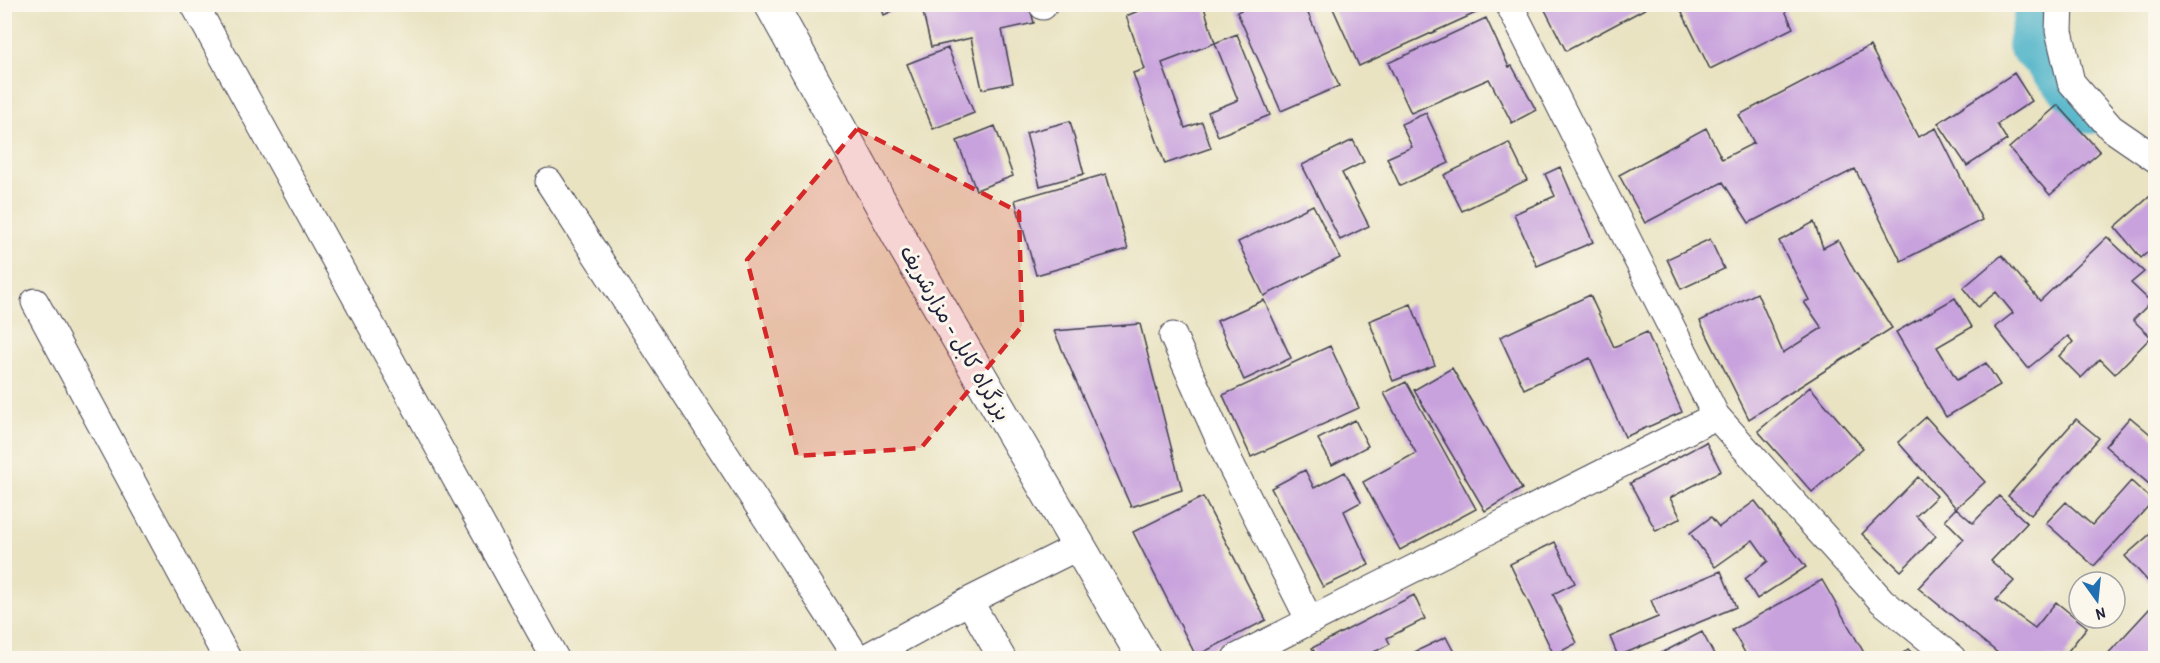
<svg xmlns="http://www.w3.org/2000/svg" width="2160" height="663" font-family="'Patrick Hand','Playpen Sans Arabic',sans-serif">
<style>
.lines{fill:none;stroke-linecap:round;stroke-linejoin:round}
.canal{stroke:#48b1c7;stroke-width:36}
.building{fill:#c8a2dd}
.street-casing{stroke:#403f4f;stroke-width:29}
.highway-casing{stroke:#403f4f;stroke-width:35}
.street{stroke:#fff;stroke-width:27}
.highway{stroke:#fff;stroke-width:33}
.marked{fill:#d62828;fill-opacity:0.2;stroke:#d62828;stroke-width:4.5;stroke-dasharray:12 8;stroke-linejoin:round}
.labels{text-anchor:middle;stroke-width:6;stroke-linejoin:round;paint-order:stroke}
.street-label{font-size:21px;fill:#22223b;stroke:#fbf7ec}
</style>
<rect width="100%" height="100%" fill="#fbf7ec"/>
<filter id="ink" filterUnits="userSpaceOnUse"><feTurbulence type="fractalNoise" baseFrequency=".0167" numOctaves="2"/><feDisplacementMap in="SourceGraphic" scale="12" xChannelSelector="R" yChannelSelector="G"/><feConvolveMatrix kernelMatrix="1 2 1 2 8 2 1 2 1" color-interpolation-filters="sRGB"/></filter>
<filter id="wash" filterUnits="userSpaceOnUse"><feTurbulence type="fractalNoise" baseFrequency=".008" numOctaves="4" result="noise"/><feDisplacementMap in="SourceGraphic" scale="24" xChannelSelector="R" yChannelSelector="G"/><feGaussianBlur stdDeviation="1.35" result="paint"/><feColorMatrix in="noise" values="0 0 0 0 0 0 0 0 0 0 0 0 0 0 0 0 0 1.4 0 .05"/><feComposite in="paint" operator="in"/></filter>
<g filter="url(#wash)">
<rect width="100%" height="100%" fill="#e9e3c2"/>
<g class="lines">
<path class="canal" d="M 2035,4 L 2025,45 L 2090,116"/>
</g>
<g id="blocks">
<path class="building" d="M 880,4 L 907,4 L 884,15 Z
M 921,4 L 1029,4 L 1034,23 L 1002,30 L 1013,83 L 982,89 L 971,38 L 931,47 Z
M 1155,4 L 1203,4 L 1215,43 L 1162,63 L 1185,128 L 1202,122 L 1211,148 L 1165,164 L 1133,73 L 1145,69 L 1126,16 Z
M 1253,4 L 1304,4 L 1339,86 L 1281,111 L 1237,12 Z
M 1331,4 L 1477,4 L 1480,11 L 1359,66 Z
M 1542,4 L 1654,4 L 1566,51 Z
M 1678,4 L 1782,4 L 1793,28 L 1710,69 Z
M 1486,18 L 1509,67 L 1512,66 L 1536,110 L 1512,123 L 1489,79 L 1411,113 L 1388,63 Z
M 1237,34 L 1270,115 L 1218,136 L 1208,112 L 1238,100 L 1215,43 Z
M 1870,46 L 1918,137 L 1936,128 L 1982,220 L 1901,261 L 1855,169 L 1749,223 L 1723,182 L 1645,223 L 1619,175 L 1706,128 L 1722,159 L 1754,143 L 1739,115 Z
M 948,48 L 974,113 L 933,129 L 907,64 Z
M 2014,73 L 2032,101 L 1997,124 L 2007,140 L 1967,166 L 1938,123 Z
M 2058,105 L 2100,152 L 2050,195 L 2009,148 Z
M 1426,113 L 1449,163 L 1400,186 L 1387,158 L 1412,147 L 1401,124 Z
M 1070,121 L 1084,174 L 1040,186 L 1026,133 Z
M 995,126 L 1013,176 L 976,190 L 957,141 Z
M 1353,140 L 1364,162 L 1342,173 L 1369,226 L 1340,240 L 1302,165 Z
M 1509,143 L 1527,180 L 1462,211 L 1444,175 Z
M 1560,167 L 1593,242 L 1537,266 L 1514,214 L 1555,196 L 1545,174 Z
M 1106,174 L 1128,249 L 1036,275 L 1015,200 Z
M 2156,191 L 2156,245 L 2141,258 L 2115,227 Z
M 1313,205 L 1340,258 L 1264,296 L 1238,242 Z
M 1814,222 L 1823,248 L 1838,240 L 1854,270 L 1892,328 L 1749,419 L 1700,321 L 1757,293 L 1783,353 L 1822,328 L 1804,302 L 1809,300 L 1779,241 Z
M 2107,237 L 2144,272 L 2131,283 L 2151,302 L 2133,320 L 2151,337 L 2115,374 L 2100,359 L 2081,378 L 2059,356 L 2073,342 L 2068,336 L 2028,368 L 1995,327 L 2013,313 L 1996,292 L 1978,307 L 1963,288 L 2002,255 L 2040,301 Z
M 1710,239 L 1724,269 L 1681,289 L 1667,259 Z
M 1590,295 L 1614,347 L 1647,332 L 1682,412 L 1625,437 L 1590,358 L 1524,389 L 1500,337 Z
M 1955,298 L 1972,327 L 1937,347 L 1957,380 L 1986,363 L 2000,385 L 1946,417 L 1896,332 Z
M 1264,300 L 1291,358 L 1244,380 L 1217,321 Z
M 1411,304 L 1435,365 L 1393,381 L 1369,321 Z
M 1140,324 L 1182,490 L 1131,507 L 1054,331 Z
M 1330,346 L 1359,408 L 1251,457 L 1223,395 Z
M 1452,368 L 1522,489 L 1485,511 L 1414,390 Z
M 1406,382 L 1476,509 L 1400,550 L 1363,482 L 1416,453 L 1384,393 Z
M 1810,387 L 1863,448 L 1812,492 L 1758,431 Z
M 1926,417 L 1985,482 L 1956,508 L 1898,442 Z
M 2130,417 L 2156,439 L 2156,490 L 2105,446 Z
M 2076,419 L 2099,438 L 2031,515 L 2008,496 Z
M 1355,420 L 1368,446 L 1332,465 L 1318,439 Z
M 1706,442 L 1721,471 L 1670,498 L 1681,518 L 1656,531 L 1630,483 Z
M 1305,470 L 1314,488 L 1345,472 L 1361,502 L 1344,511 L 1369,565 L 1323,587 L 1271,488 Z
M 1918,477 L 1937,496 L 1916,516 L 1936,536 L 1901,571 L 1862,534 Z
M 2131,481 L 2153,501 L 2094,566 L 2046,523 L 2066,502 L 2092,525 Z
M 1999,496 L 2027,523 L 1991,561 L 2014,581 L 1996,600 L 2035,628 L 2056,602 L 2087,627 L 2065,655 L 2070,658 L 2004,658 L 1918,588 L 1964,539 L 1945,520 L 1956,508 L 1973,523 Z
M 1203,497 L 1266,620 L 1196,656 L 1133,532 Z
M 1755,501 L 1806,567 L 1757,599 L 1745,579 L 1768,561 L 1753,540 L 1715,567 L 1690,533 L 1711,517 L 1719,527 Z
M 2156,529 L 2156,590 L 2125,556 Z
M 1555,542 L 1575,583 L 1553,594 L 1577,643 L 1554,655 L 1510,564 Z
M 1721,571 L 1736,607 L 1618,656 L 1610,637 L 1658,617 L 1651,600 Z
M 1822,580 L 1867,658 L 1748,658 L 1732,630 Z
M 1414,595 L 1425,619 L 1387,638 L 1390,644 L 1362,658 L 1318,658 L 1312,648 Z
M 2152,606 L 2156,609 L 2156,658 L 2104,658 Z
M 1702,632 L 1716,658 L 1652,658 Z
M 1446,637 L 1457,658 L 1402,658 Z
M 1908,649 L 1917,658 L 1897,658 Z"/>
</g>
</g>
<g filter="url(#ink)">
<use href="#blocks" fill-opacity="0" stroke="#403f4f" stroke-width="1.5"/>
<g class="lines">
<g class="street-casing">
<path id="street" d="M 194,4 L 555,658
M 1043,4 L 1043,6
M 1509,4 L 1716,416 L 1882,601 L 1952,658
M 2060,4 L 2059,31 L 2071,82 L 2111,128 L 2156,159
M 549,182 L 857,658
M 35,302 L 227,658
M 1173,336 L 1230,463 L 1309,619
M 969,601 L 1002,658
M 865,658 L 969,601 L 1079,546
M 1236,658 L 1716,416"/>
</g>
<g class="highway-casing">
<path id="highway" d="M 771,4 L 906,249 L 1144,658"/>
</g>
<use href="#street" class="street"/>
<use href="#highway" class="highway"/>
</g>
</g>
<path class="marked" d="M 857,129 L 1019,212 L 1022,326 L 921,448 L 797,456 L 747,260 Z"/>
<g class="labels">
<g class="street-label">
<text transform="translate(955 333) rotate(60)" y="7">بزرگراه کابل - مزارشریف</text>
</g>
</g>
<rect width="2160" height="663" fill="none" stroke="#fbf7ec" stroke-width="24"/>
<g transform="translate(2097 600) rotate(165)"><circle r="28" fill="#fbf7ec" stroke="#a4a2a5" stroke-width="1.5"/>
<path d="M0-4.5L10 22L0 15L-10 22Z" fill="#1f6fb2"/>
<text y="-9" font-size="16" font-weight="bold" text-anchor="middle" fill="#22223b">N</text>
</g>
</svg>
